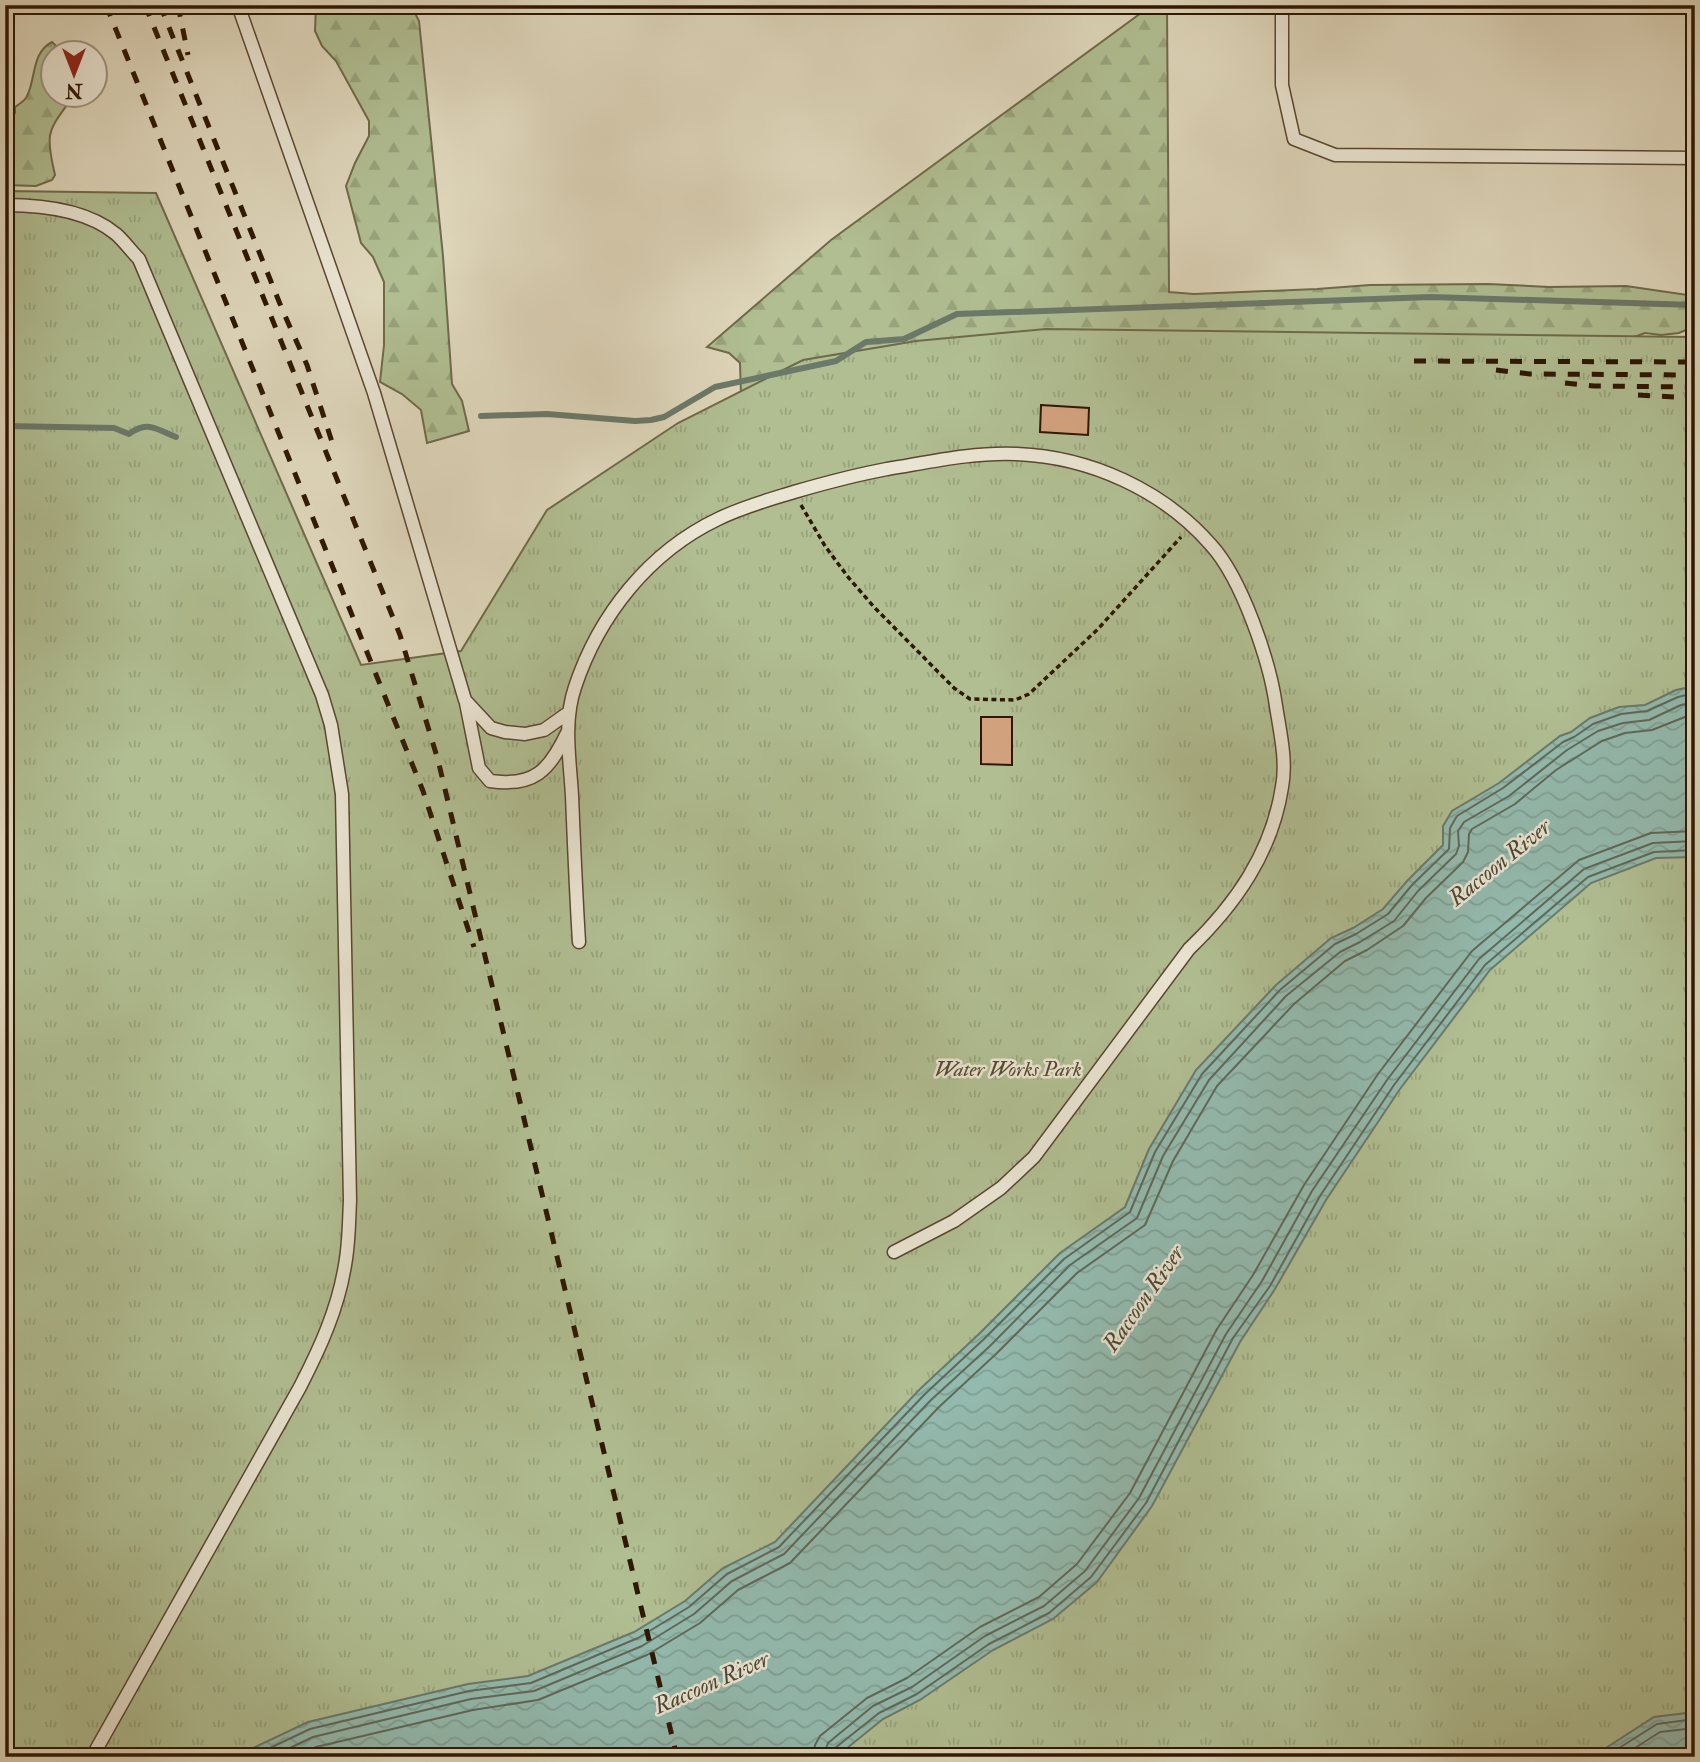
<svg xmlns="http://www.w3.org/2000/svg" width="1700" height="1762" font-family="'IM FELL Double Pica',serif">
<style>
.forest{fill:url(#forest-firs);stroke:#6f6a4a;stroke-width:2}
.park{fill:url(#park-tufts);stroke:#6f6a4a;stroke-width:2}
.water{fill:url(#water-waves);stroke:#6b796a;stroke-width:2}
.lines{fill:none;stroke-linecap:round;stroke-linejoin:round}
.shore{stroke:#606858;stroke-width:2}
.stream{stroke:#6b796a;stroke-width:6}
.building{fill:#d2a27e;stroke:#2e1703;stroke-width:2}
.service-casing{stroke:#5a4731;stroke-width:15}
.path{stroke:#2e1703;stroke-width:3.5;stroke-dasharray:5 3.5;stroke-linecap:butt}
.service{stroke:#eae5d3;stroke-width:12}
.rail{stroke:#2e1703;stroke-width:5;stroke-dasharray:12 12;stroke-linecap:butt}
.labels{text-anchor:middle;stroke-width:5;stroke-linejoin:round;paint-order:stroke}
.park-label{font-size:21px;font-style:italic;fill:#55492e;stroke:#eae5d3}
.water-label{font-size:23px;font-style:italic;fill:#4c4836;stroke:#eae5d3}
</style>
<defs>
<pattern id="forest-firs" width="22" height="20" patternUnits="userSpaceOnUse" patternTransform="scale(1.75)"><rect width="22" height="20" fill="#b0be92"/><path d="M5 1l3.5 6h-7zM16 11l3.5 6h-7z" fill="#98a37c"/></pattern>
<pattern id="park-tufts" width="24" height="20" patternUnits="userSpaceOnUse" patternTransform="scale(1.75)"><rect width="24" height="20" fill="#b0be92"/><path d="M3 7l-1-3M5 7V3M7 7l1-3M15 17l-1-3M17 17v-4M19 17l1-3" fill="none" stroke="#98a37c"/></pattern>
<pattern id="water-waves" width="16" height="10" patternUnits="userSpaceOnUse" patternTransform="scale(1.75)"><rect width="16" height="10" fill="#93baae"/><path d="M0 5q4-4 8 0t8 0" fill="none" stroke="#7f9f94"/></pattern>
</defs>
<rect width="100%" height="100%" fill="#dfd7bc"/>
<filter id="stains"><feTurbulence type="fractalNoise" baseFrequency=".00286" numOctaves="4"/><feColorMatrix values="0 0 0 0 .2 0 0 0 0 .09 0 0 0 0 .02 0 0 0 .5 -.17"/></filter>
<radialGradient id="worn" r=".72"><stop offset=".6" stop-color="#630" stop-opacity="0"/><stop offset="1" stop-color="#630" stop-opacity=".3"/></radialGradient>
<path class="forest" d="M 316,5 L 411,5 L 419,21 L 443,256 L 452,384 L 462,401 L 469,431 L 427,443 L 421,410 L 402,394 L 380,382 L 384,345 L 384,282 L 373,257 L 361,243 L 346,186 L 355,163 L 369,136 L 369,121 L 336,61 L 322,46 L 315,31 Z
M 1152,5 L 1167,5 L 1169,292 L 1194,294 L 1317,289 L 1370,285 L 1488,284 L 1549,287 L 1626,286 L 1695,296 L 1695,326 L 1679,333 L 1661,335 L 1645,333 L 1617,343 L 741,396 L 740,363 L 729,353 L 707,347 L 831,240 Z
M 52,42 L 62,52 L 52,52 L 52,94 L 74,95 C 49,131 44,129 55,175 L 52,180 L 36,186 L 5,185 L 5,121 L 15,113 L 15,107 C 19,104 25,101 27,96 C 36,79 31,53 52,42 Z"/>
<path class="park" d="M 5,191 L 156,193 L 361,665 L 461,651 L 547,510 L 678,423 L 803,360 L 916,341 L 1046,329 L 1695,337 L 1695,1757 L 5,1757 Z"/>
<path class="water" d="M 1695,686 L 1695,857 L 1656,858 L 1591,883 L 1490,970 L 1400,1089 L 1326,1200 L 1275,1289 L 1240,1342 L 1152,1506 L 1097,1582 L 1053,1619 L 993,1650 L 920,1700 L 883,1719 L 836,1757 L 234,1757 L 308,1722 L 468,1684 L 528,1676 L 634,1632 L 685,1601 L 723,1568 L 775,1542 L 920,1389 L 979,1334 L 1060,1253 L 1125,1207 L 1149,1149 L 1196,1070 L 1276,985 L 1331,938 L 1353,928 L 1383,909 L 1407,881 L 1443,845 L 1443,826 L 1452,811 L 1499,783 L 1560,736 L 1571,732 L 1590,718 L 1619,707 L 1645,705 L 1676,690 Z
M 1695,1712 L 1695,1757 L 1592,1757 L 1654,1717 Z"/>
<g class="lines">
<path class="shore" d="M 251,1757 L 310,1729 L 469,1691 L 531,1683 L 638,1638 L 689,1607 L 727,1574 L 779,1547 L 925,1394 L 984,1339 L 1064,1259 L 1130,1212 L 1155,1152 L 1202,1074 L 1280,990 L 1335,944 L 1356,934 L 1388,914 L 1412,885 L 1449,849 L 1450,828 L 1457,816 L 1503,788 L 1563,742 L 1574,737 L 1593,724 L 1621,714 L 1647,711 L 1678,697 L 1695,693
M 271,1757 L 313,1737 L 471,1699 L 534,1691 L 642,1646 L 694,1614 L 732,1581 L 784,1554 L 931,1400 L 990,1346 L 1070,1265 L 1137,1218 L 1163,1156 L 1209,1080 L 1286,996 L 1340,952 L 1360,942 L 1394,921 L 1418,891 L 1456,854 L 1459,846 L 1458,831 L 1464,822 L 1509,796 L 1567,750 L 1598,731 L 1623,723 L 1649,720 L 1681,705 L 1695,702
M 296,1757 L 316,1747 L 473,1710 L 538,1700 L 647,1655 L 700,1623 L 738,1590 L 790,1563 L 939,1407 L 997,1353 L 1077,1273 L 1145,1225 L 1173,1161 L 1217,1086 L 1294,1004 L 1345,961 L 1367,950 L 1403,926 L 1426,898 L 1463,862 L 1468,852 L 1469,834 L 1472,829 L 1515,804 L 1556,770 L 1602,741 L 1625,733 L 1652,730 L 1695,713
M 813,1757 L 815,1745 L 820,1736 L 867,1698 L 907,1678 L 980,1627 L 1039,1597 L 1077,1564 L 1130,1493 L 1217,1329 L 1253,1275 L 1304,1185 L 1378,1074 L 1472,951 L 1579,860 L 1651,833 L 1695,831
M 823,1757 L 828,1743 L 873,1706 L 912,1687 L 985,1636 L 1044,1606 L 1085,1571 L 1139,1498 L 1226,1334 L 1262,1281 L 1312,1191 L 1387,1080 L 1479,959 L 1584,869 L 1653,843 L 1695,841
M 832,1757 L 835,1748 L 879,1713 L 917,1694 L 989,1644 L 1049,1613 L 1091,1577 L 1146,1503 L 1233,1338 L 1270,1286 L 1320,1196 L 1394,1085 L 1485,965 L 1588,877 L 1654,852 L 1695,850
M 1605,1757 L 1657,1724 L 1695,1719
M 1621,1757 L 1660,1732 L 1695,1728"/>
<path class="stream" d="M 481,416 L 547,414 L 635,421 L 651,420 L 664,417 L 715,387 L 836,361 L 866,342 L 904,339 L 957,314 L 1431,297 L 1695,305
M 5,426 L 114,428 L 129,434 C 147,420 156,429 176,437"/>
</g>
<path class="building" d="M 1041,405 L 1089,408 L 1088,435 L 1040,432 Z
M 981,717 L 1012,717 L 1012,765 L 981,764 Z"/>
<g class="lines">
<g class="service-casing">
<path id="service" d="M 238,5 L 374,393 L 465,700 L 491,728 L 505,732 L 525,734 L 544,730 L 568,713
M 1282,5 L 1282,85 L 1294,139 L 1335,155 L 1695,158
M 5,205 C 41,205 87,210 116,234 C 124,241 131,251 139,259 L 322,695 L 331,725 L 342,794 L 350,1200 C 349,1221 349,1244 345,1265 C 338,1309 320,1348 300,1387 L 92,1757
M 466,703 L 479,768 L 490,781 C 534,787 549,771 567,733
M 579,942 C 576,894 574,845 572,796 C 570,760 563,722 575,687 C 599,615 649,552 718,519 C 742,507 768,500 794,492 C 825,483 855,475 887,469 C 930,462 973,452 1017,454 C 1090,457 1163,490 1211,545 C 1242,579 1270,662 1276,706 C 1280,732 1287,761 1282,787 C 1272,852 1236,904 1189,949 L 1034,1157 L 1001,1188 L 954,1221 L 894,1252"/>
</g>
<path class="path" d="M 801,505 L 825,546 L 848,577 L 874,607 L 954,688 L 970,699 L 1015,700 L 1029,694 L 1098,629 L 1181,537"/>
<use href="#service" class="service"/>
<path class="rail" d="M 106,5 L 423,791 L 474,947
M 145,5 L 400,635 L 438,760 L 677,1757
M 160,5 L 282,309 L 307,365 L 333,445
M 178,5 L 188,55
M 1414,361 L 1695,362
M 1496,370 L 1530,374 L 1695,375
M 1565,383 L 1594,386 L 1695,387
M 1638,395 L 1695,398"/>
</g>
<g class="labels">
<g class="park-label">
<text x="1008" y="1076">Water Works Park</text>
</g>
<g class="water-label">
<text transform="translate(1499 862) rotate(-39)" y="8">Raccoon River</text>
<text transform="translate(1143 1298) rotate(-55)" y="8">Raccoon River</text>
<text transform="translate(711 1682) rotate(-24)" y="8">Raccoon River</text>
</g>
</g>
<rect width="1700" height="1762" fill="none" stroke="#dfd7bc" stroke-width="28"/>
<rect x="7" y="7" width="1686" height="1748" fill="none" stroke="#2e1703" stroke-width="3.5"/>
<rect x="14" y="14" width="1672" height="1734" fill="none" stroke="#2e1703" stroke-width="2"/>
<g transform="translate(74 74) rotate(180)"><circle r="33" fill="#eae5d3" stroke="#9f9380" stroke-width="2"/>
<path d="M0-5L12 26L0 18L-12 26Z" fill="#8f2418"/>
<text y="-10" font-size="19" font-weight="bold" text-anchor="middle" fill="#2e1703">N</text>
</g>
<rect width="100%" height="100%" filter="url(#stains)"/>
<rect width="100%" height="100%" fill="url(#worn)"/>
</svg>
